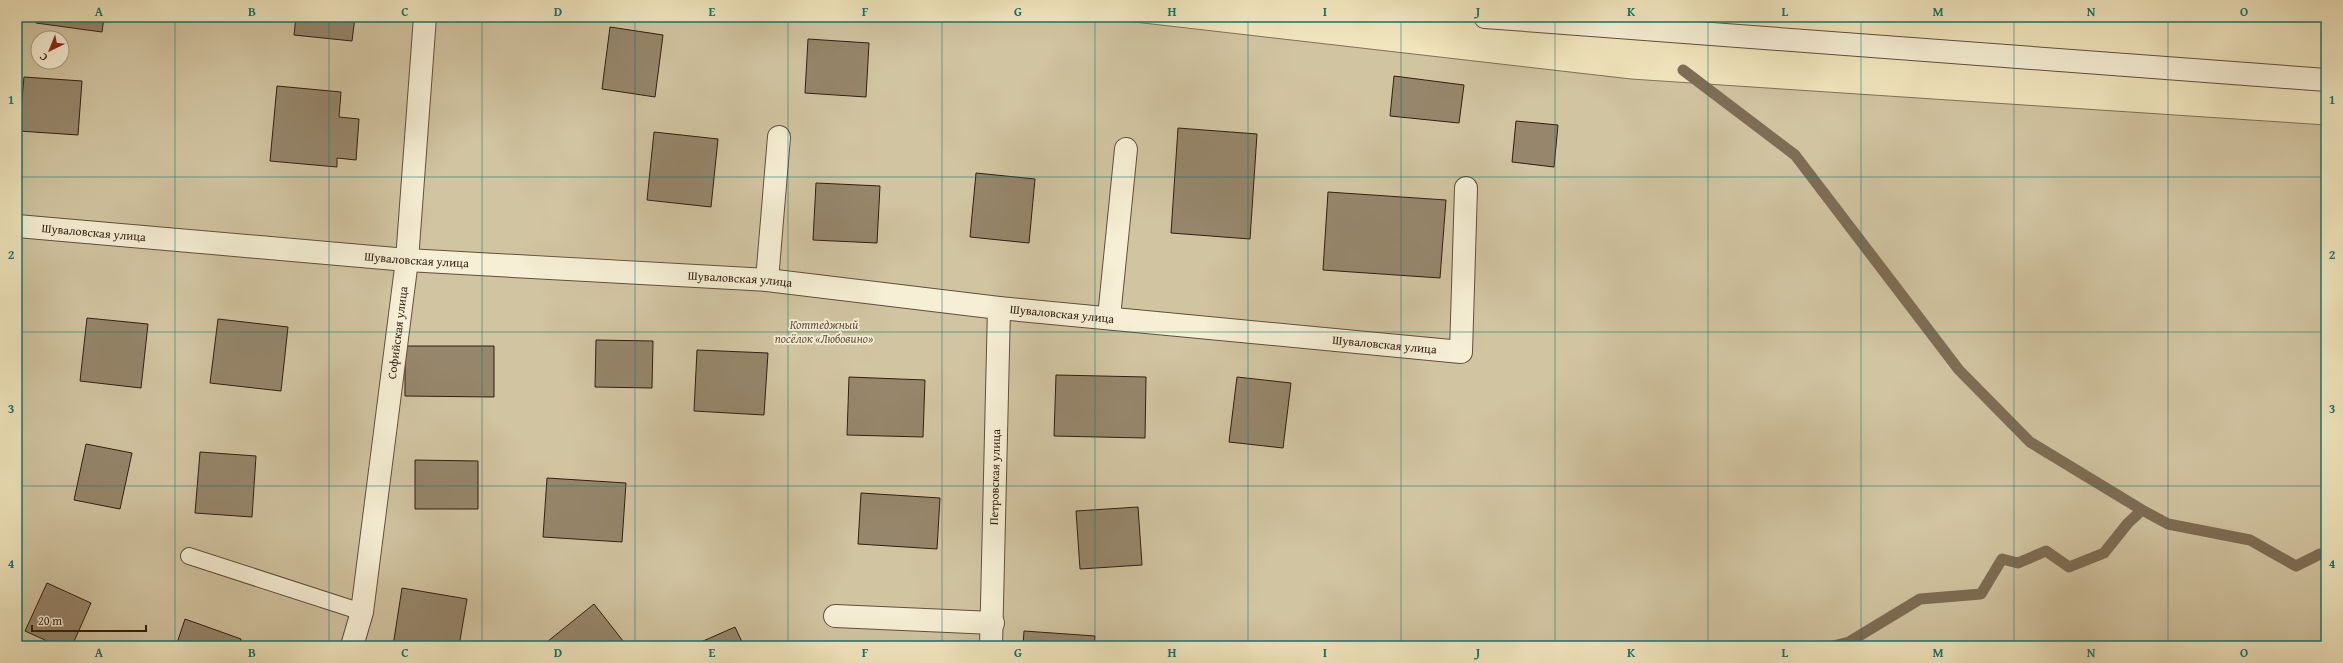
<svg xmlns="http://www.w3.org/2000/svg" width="2343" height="663" font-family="'Gentium Book Plus',serif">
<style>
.green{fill:#d1c4a1;stroke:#827059;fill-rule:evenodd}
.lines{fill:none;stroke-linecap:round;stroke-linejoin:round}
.stream{stroke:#7e6d55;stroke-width:11}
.building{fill:#96866b;stroke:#331d11}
.service-casing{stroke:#624f3c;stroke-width:18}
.minor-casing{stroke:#624f3c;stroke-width:24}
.service{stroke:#f6efd5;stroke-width:16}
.minor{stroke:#f6efd5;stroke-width:22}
.grid{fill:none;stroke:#0f766e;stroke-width:1;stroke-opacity:0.55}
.labels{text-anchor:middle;stroke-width:3.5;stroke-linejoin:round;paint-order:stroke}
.street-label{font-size:12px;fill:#331d11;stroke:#f6efd5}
.park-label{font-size:12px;font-style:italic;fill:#624f3c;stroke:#f6efd5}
.neatline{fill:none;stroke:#0f766e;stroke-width:1.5}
.grid-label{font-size:13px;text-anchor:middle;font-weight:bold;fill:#0f766e}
</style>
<rect width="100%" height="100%" fill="#f1e6be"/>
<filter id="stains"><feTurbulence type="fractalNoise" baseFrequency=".005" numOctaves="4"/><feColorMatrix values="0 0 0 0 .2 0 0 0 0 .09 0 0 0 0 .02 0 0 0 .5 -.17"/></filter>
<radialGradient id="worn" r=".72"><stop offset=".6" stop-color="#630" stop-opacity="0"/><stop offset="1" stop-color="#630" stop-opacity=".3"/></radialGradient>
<path class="green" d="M 17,17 L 1091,17 L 1631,79 L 2326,125 L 2326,646 L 17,646 ZM 38,38 L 62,38 L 62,62 L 38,62 Z"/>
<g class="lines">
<path class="stream" d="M 1683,70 L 1795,155 L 1959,370 L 2030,442 L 2142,510
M 1833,646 L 1849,642 L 1920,599 L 1981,594 L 2002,559 L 2018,563 L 2046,551 L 2069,567 L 2104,553 L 2128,523 L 2142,510 L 2168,524 L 2250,540 L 2296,566 L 2320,554 L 2326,554"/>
</g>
<path class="building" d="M 37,17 L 104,17 L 102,32 L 36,23 Z
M 296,17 L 355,17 L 352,41 L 294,35 Z
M 610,27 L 663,35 L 655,97 L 602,89 Z
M 808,39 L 869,43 L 866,97 L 805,93 Z
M 1394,76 L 1464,85 L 1459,123 L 1390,116 Z
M 24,77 L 82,81 L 78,135 L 19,131 Z
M 277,86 L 341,92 L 339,117 L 359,119 L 356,160 L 337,158 L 337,167 L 270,161 Z
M 1516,121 L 1558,125 L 1554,167 L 1512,162 Z
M 1178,128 L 1257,134 L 1250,239 L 1171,233 Z
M 654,132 L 718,139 L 711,207 L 647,200 Z
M 976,173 L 1035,179 L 1029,243 L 970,237 Z
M 816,183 L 880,186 L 877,243 L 813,240 Z
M 1328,192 L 1446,200 L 1440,278 L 1323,270 Z
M 87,318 L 148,324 L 141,388 L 80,381 Z
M 218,319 L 288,327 L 281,391 L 210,383 Z
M 596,340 L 653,341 L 652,388 L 595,387 Z
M 405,346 L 494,346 L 494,397 L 405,396 Z
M 697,350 L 768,353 L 764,415 L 694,411 Z
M 1056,375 L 1146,377 L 1145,438 L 1054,436 Z
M 849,377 L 925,380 L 923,437 L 847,435 Z
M 1237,377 L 1291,383 L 1283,448 L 1229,442 Z
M 86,444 L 132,453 L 120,509 L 74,500 Z
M 200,452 L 256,456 L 252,517 L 195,513 Z
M 415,460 L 478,461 L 478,509 L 415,509 Z
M 547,478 L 626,483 L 622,542 L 543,537 Z
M 861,493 L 940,498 L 937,549 L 858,544 Z
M 1138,507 L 1142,565 L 1080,569 L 1076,511 Z
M 47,583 L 91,603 L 72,646 L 58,646 L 25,631 Z
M 402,588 L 467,599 L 459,646 L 393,646 Z
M 594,604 L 627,646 L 542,646 Z
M 185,619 L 241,639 L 239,646 L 176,646 Z
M 735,627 L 744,646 L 695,646 L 694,645 Z
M 1024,631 L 1095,636 L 1094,646 L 1023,646 Z"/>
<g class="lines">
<g class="service-casing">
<path id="service" d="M 189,556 L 362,612"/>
</g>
<g class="minor-casing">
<g id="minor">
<path d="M 1485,17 L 2326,80"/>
<path id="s1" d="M 17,226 L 407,260 L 767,280 L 999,308 L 1461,352 L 1466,188"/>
<path d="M 767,280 L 779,137"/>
<path d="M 1109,317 L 1126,149"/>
<path d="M 835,616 L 993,623"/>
<path id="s2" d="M 352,646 L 362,612 L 407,260 L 425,17"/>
<path id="s3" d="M 991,646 L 999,308"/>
</g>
</g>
<use href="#service" class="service"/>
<use href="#minor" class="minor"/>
</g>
<path class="grid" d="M 175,17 L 175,646M 329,17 L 329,646M 482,17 L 482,646M 635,17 L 635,646M 788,17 L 788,646M 942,17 L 942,646M 1095,17 L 1095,646M 1248,17 L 1248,646M 1401,17 L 1401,646M 1555,17 L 1555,646M 1708,17 L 1708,646M 1861,17 L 1861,646M 2014,17 L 2014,646M 2168,17 L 2168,646M 17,177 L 2326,177M 17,332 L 2326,332M 17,486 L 2326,486"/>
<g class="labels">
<g class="street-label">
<text dy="4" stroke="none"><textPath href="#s1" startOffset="77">Шуваловская улица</textPath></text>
<text dy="4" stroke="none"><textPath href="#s1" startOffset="401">Шуваловская улица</textPath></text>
<text dy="4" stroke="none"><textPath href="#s1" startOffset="725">Шуваловская улица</textPath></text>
<text dy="4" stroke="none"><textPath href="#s1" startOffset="1049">Шуваловская улица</textPath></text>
<text dy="4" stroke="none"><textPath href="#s2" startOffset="317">Софийская улица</textPath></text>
<text dy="4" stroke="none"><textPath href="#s1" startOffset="1373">Шуваловская улица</textPath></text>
<text dy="4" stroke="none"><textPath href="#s3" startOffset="169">Петровская улица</textPath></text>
</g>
<g class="park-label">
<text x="824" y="329">Коттеджный<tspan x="824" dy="14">посёлок «Любовино»</tspan></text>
</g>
</g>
<rect width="2343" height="663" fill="none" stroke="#f1e6be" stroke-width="44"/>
<g transform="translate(50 50) rotate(223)"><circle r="19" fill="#f6efd5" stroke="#a89b87"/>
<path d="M0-3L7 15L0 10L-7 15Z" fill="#8f2418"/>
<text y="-6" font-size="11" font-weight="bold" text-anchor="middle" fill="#331d11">С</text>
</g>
<path d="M32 625v6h114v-6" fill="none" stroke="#331d11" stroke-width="2"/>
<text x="38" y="625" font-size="12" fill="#331d11" stroke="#f6efd5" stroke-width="3" paint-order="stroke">20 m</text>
<rect x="22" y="22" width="2299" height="619" class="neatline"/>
<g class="grid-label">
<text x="99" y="16">A</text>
<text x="252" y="16">B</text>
<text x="405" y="16">C</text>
<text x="558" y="16">D</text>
<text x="712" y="16">E</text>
<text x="865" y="16">F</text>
<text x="1018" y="16">G</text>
<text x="1172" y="16">H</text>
<text x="1325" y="16">I</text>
<text x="1478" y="16">J</text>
<text x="1631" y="16">K</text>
<text x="1785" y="16">L</text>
<text x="1938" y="16">M</text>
<text x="2091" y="16">N</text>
<text x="2244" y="16">O</text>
<text x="11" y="104">1</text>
<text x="2332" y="104">1</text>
<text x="11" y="259">2</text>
<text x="2332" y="259">2</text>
<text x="11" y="413">3</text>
<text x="2332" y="413">3</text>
<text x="11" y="568">4</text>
<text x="2332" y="568">4</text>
<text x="99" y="657">A</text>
<text x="252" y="657">B</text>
<text x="405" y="657">C</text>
<text x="558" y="657">D</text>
<text x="712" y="657">E</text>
<text x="865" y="657">F</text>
<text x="1018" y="657">G</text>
<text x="1172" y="657">H</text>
<text x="1325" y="657">I</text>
<text x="1478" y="657">J</text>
<text x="1631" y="657">K</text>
<text x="1785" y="657">L</text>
<text x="1938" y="657">M</text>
<text x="2091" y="657">N</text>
<text x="2244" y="657">O</text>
</g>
<rect width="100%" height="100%" filter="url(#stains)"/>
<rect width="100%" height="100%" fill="url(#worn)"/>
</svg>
